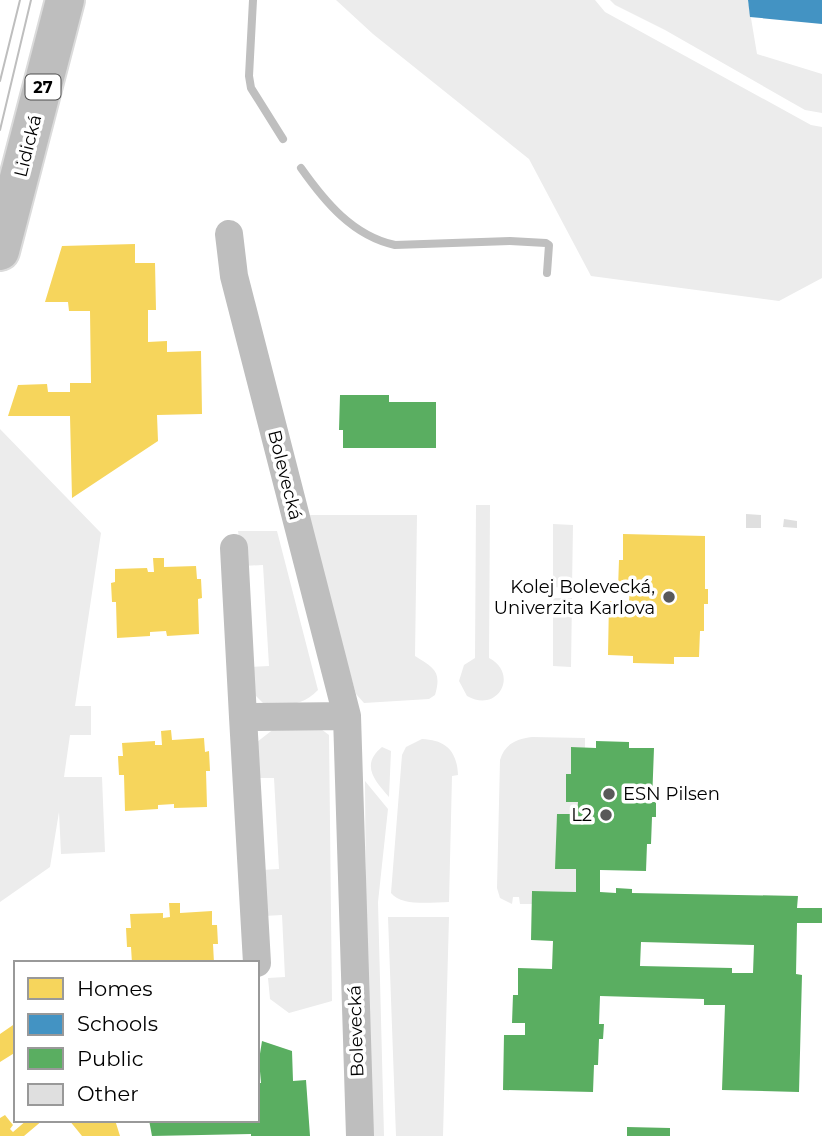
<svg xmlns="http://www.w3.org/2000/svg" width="822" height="1136" font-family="Montserrat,sans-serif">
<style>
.green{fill:#ececec}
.homes{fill:#f6d55c}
.schools{fill:#4393c3}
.public{fill:#5aae61;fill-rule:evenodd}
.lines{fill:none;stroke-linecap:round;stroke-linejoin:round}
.stream{stroke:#bfbfbf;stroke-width:8}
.building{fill:#dfdfdf}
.primary-casing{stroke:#dbdbdb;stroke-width:42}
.street{stroke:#bebebe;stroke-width:28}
.primary{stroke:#bebebe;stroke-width:38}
.tram{stroke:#bebebe;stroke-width:2}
.poi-dot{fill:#595959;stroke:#fff;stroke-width:2.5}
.labels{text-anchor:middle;stroke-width:7;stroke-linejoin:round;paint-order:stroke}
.shield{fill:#fff;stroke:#4c4c4c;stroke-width:2}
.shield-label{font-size:16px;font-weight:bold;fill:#000}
.street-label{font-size:18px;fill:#000;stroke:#fff}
.poi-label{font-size:18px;fill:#000;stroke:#fff;text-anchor:end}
</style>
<rect width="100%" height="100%" fill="#fff"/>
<path class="green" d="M 336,0 L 595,0 L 605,12 L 811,125 L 822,127 L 822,278 L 779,301 L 591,276 L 529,159 L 373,34 Z
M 610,0 L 748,0 L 757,54 L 822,74 L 822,113 L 805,110 L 665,30 L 615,5 Z
M 0,429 L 101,533 L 75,706 L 91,706 L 91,735 L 70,735 L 64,777 L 102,777 L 105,852 L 61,854 L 59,812 L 50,867 L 0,902 Z
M 476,505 L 490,505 L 489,658 C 519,673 499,714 467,696 L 459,681 L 464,665 L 475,658 Z
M 304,515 L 417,515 L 415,656 C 434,668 442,671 435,695 L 429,699 L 364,703 L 356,694 Z
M 553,524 L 573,525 L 572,588 L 553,587 Z
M 238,531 L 277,531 L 318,690 C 300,708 288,704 264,704 L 252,692 L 249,667 L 269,666 L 263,565 L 243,566 Z
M 553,598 L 572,598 L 571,667 L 553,666 Z
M 275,728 L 321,729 L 329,735 L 332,1001 L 289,1013 L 270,999 L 268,978 L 285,977 L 282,915 L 264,916 L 262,870 L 279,869 L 274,778 L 258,778 L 257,742 Z
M 532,737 L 585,738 L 585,748 L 571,747 L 571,774 L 566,774 L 566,801 L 578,802 L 577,814 L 557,814 L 556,869 L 576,869 L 576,892 L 532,891 L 532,904 L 520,904 L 519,897 L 513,897 L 512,904 L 500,898 L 497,888 L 500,760 C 505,744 516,739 532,737 Z
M 422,739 C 446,740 457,751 458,775 L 452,776 L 449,902 C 433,902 402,907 391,893 L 402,755 L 406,747 Z
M 382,747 L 391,751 L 389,797 C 375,781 360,765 382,747 Z
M 365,781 L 388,809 L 378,902 L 384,1136 L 373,1136 L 366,914 Z
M 388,917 L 449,917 L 443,1136 L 396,1136 Z"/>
<path class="homes" d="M 135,244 L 135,263 L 155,263 L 156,310 L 148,310 L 148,342 L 167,341 L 167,352 L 201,351 L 202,414 L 157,415 L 158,441 L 72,498 L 70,416 L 8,416 L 18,385 L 47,384 L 48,392 L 70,392 L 70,383 L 91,383 L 90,311 L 69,311 L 68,302 L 45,302 L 62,246 Z
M 623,534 L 705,536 L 705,589 L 708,589 L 708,604 L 704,604 L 704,631 L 700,631 L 699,657 L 674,657 L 674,664 L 633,663 L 633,656 L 608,655 L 609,601 L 629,601 L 630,589 L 618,589 L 619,560 L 623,560 Z
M 153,558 L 164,558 L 164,567 L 196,566 L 197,579 L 201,579 L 202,598 L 198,599 L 199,634 L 167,636 L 166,631 L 150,632 L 150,636 L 117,638 L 116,602 L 112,602 L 111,583 L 115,582 L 115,569 L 147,568 L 148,572 L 154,572 Z
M 171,730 L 172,740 L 204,738 L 205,752 L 209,751 L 210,771 L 206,771 L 207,807 L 174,808 L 174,804 L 158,805 L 158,809 L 125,811 L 124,775 L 119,775 L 118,756 L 123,756 L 122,743 L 155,741 L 155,745 L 162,745 L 161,731 Z
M 169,903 L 180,903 L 180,913 L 212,911 L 212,925 L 217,925 L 218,944 L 213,944 L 214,963 L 132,963 L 131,947 L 127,947 L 126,928 L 131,928 L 130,914 L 163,913 L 163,918 L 170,917 Z
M 16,1023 L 16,1052 L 0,1062 L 0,1034 Z
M 5,1115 L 13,1125 L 10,1129 L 13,1132 L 27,1120 L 43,1120 L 24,1136 L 0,1136 L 0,1118 Z
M 69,1120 L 115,1120 L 120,1136 L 82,1136 Z"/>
<path class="schools" d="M 748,0 L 822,0 L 822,24 L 750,17 Z"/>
<path class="public" d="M 340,395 L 389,395 L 389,402 L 436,402 L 436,448 L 343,448 L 343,430 L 339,430 Z
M 596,741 L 629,742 L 629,748 L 654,748 L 652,802 L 656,802 L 656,817 L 652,817 L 651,844 L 647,844 L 646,871 L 600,870 L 600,892 L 616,893 L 616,888 L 632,889 L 632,893 L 798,896 L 797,908 L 822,908 L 822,923 L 797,923 L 796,974 L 802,975 L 799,1092 L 722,1090 L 725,1005 L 704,1005 L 704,999 L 600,996 L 599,1024 L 604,1024 L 603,1039 L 599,1039 L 598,1065 L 594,1065 L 593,1092 L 503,1090 L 504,1035 L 525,1035 L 525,1023 L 512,1023 L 513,995 L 518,995 L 518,968 L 552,969 L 553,941 L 531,940 L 532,891 L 576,892 L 576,869 L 555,869 L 557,814 L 577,814 L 578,802 L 566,802 L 566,774 L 571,774 L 571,747 L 596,748 ZM 641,942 L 754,945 L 753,973 L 732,973 L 732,968 L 640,966 Z
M 262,1041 L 292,1051 L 293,1081 L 306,1080 L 310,1136 L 251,1136 L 251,1134 L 152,1136 L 149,1120 L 257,1120 L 257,1083 L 261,1083 L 259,1060 Z
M 627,1127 L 670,1128 L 670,1136 L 627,1136 Z"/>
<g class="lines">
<path class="stream" d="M 253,0 L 249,76 L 251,88 L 283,139
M 301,168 C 325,202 353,236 395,245 L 510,241 L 546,243 L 549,245 L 547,273"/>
</g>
<path class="building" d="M 746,514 L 761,515 L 761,528 L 746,528 Z
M 784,519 L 797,521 L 797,528 L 783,527 Z"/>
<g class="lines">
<g class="primary-casing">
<path id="primary" d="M 0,251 L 65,0"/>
</g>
<path class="street" d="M 229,234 L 234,276 L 347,716 L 360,1136
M 234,548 L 243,717 L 347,716
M 243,717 L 257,963"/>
<use href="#primary" class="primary"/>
<path class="tram" d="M 0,81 L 20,0
M 0,130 L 31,0"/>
</g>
<g class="poi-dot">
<circle cx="669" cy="597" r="7"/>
<circle cx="609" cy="794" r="7"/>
<circle cx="606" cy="815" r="7"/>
</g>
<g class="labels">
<rect class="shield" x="25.5" y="74.5" width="35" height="25" rx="5"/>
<g class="shield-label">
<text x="43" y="93">27</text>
</g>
<g class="street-label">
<text transform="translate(28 146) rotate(-76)" y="6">Lidická</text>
<text transform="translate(285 475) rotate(76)" y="6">Bolevecká</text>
<text transform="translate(356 1031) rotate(-92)" y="6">Bolevecká</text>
</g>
<g class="poi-label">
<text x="655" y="593">Kolej Bolevecká,<tspan x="655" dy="21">Univerzita Karlova</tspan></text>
<text x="623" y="800" text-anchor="start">ESN Pilsen</text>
<text x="592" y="821">L2</text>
</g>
</g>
<rect x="14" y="961" width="245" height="161" fill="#ffffff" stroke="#999999" stroke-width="2"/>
<rect x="28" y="978" width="35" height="21" fill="#f6d55c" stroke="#999999" stroke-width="2"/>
<text x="77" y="996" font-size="21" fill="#000000">Homes</text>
<rect x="28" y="1014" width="35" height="21" fill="#4393c3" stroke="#999999" stroke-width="2"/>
<text x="77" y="1031" font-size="21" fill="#000000">Schools</text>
<rect x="28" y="1048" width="35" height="21" fill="#5aae61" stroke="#999999" stroke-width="2"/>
<text x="77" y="1066" font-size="21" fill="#000000">Public</text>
<rect x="28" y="1084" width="35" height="21" fill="#dfdfdf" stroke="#999999" stroke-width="2"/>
<text x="77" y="1101" font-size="21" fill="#000000">Other</text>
</svg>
